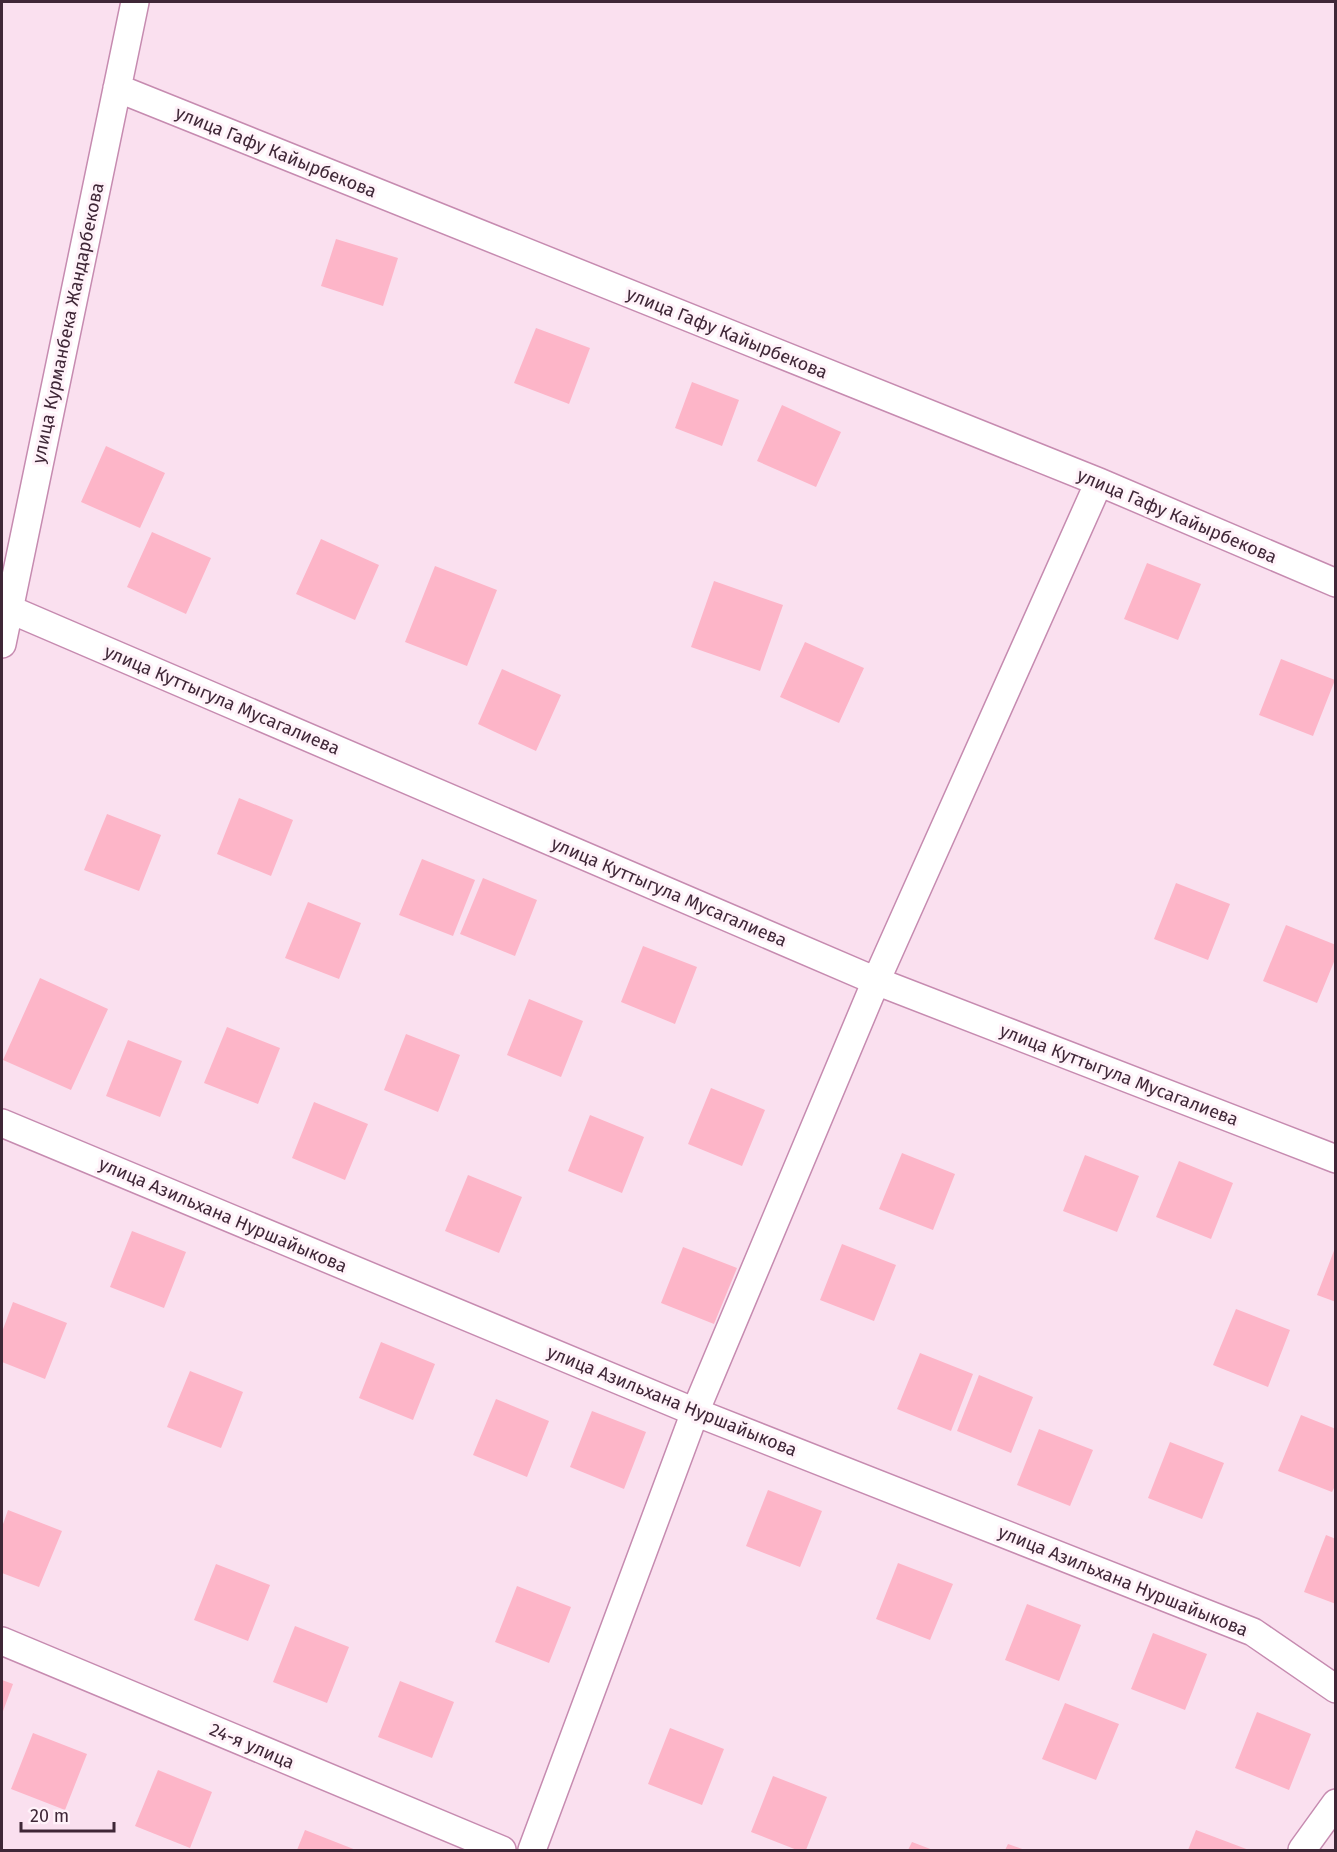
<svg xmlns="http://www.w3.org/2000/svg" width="1337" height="1852" font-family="'Fira Sans',sans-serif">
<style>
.building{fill:#fdb5c8}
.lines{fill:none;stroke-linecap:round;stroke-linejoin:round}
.street-casing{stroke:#c68bb0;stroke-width:30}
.street{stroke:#fff;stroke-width:27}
.labels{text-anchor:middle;stroke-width:6;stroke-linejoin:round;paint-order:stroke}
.street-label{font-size:18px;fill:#3f2737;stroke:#fff2f9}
</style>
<rect width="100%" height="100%" fill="#fae0ef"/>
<path class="building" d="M 336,239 L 398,258 L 383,306 L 321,286 Z
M 536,328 L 590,348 L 569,404 L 514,383 Z
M 692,382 L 739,400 L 722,446 L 675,428 Z
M 782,405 L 841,432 L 816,487 L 757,461 Z
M 106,446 L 165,473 L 140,528 L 81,502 Z
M 152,532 L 211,558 L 186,614 L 127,587 Z
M 321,539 L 379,565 L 355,620 L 296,594 Z
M 1147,563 L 1201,584 L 1178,640 L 1124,619 Z
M 435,566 L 497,590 L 467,666 L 405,642 Z
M 714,581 L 783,605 L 760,671 L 691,647 Z
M 805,642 L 864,668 L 839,723 L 780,697 Z
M 1281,659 L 1335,680 L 1313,736 L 1259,715 Z
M 502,669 L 561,695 L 536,751 L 478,724 Z
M 239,798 L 293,820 L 271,876 L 217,854 Z
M 107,814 L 161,835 L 139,891 L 84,870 Z
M 422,859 L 475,880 L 453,936 L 399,915 Z
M 483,878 L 537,900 L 515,956 L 460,934 Z
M 1176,883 L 1230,904 L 1208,960 L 1154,939 Z
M 308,902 L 361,923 L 339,979 L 285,958 Z
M 1286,925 L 1336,945 L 1336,957 L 1317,1003 L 1263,981 Z
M 643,946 L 697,967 L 675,1024 L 621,1002 Z
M 40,978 L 108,1009 L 71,1090 L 3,1060 Z
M 529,999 L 583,1021 L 561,1077 L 507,1055 Z
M 227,1027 L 280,1048 L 258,1104 L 204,1083 Z
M 406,1034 L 460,1055 L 438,1112 L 384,1090 Z
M 128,1040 L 182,1061 L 160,1117 L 106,1096 Z
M 711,1088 L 765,1110 L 742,1166 L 688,1144 Z
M 314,1102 L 368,1124 L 345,1180 L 292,1158 Z
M 590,1115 L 644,1137 L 622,1193 L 568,1171 Z
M 902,1153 L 955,1174 L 933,1230 L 879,1209 Z
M 1085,1155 L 1139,1176 L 1117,1232 L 1063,1211 Z
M 1179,1161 L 1233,1183 L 1211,1239 L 1156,1217 Z
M 468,1175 L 522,1197 L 499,1253 L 445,1231 Z
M 132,1231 L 186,1252 L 164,1308 L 110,1287 Z
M 842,1244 L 896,1265 L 874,1321 L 820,1300 Z
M 683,1247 L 737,1268 L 714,1324 L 661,1303 Z
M 1335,1248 L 1336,1248 L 1336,1302 L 1317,1295 Z
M 13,1302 L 67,1323 L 45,1379 L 2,1362 L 2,1332 Z
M 1236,1309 L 1290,1330 L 1268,1387 L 1213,1365 Z
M 381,1342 L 435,1364 L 413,1420 L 359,1398 Z
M 920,1353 L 973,1374 L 951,1431 L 897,1409 Z
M 190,1371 L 243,1392 L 221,1448 L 167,1427 Z
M 979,1375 L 1033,1397 L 1011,1453 L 957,1431 Z
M 496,1399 L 549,1421 L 527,1477 L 473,1455 Z
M 592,1411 L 646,1432 L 624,1489 L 570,1467 Z
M 1301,1415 L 1336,1429 L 1336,1484 L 1332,1492 L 1278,1471 Z
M 1039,1429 L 1093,1450 L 1070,1506 L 1017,1485 Z
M 1170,1442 L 1224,1463 L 1202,1519 L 1148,1498 Z
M 768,1490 L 822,1511 L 800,1567 L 746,1546 Z
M 8,1510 L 62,1531 L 39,1587 L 2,1573 L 2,1527 Z
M 1326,1535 L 1336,1539 L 1336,1604 L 1304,1592 Z
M 898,1563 L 953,1584 L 930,1640 L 876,1619 Z
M 216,1564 L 270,1585 L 248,1641 L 194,1620 Z
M 517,1586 L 571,1607 L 549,1663 L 495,1642 Z
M 1027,1604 L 1081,1625 L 1059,1681 L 1005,1660 Z
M 295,1626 L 349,1647 L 327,1703 L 273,1682 Z
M 1153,1633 L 1207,1654 L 1185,1710 L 1131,1689 Z
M 2,1680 L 13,1684 L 2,1714 Z
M 400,1681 L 454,1702 L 432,1758 L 378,1737 Z
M 1065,1703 L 1119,1724 L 1096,1780 L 1042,1759 Z
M 1257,1712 L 1311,1734 L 1289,1790 L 1235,1768 Z
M 670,1728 L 724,1749 L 702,1805 L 648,1784 Z
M 33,1733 L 87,1754 L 65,1810 L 11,1789 Z
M 158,1770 L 212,1792 L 190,1848 L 135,1826 Z
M 773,1776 L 827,1797 L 806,1850 L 797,1850 L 751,1832 Z
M 305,1830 L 356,1850 L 297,1850 Z
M 1196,1830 L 1249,1850 L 1188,1850 Z
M 912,1842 L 933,1850 L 908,1850 Z
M 1008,1844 L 1025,1850 L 1005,1850 Z"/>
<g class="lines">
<g class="street-casing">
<path id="street" d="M 117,88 L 1099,482 L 1336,583
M 9,609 L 876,981 L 1336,1159
M 2,644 L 135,2
M 2,1123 L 695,1412 L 1253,1632 L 1336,1689
M 2,1641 L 502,1850
M 532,1850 L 695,1412 L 876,981 L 1099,482
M 1302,1850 L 1336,1803"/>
</g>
<use href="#street" class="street"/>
</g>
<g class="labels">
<g class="street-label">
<text transform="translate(276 152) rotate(22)" y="6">улица Гафу Кайырбекова</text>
<text transform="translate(68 323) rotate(-78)" y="6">улица Курманбека Жандарбекова</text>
<text transform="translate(727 333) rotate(22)" y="6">улица Гафу Кайырбекова</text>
<text transform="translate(1177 516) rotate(23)" y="6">улица Гафу Кайырбекова</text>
<text transform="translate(222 700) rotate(23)" y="6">улица Куттыгула Мусагалиева</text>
<text transform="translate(669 892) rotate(23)" y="6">улица Куттыгула Мусагалиева</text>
<text transform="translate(1119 1075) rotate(21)" y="6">улица Куттыгула Мусагалиева</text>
<text transform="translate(223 1215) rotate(23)" y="6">улица Азильхана Нуршайыкова</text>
<text transform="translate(672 1401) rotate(22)" y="6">улица Азильхана Нуршайыкова</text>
<text transform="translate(1123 1581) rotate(22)" y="6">улица Азильхана Нуршайыкова</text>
<text transform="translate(252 1746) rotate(23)" y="6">24-я улица</text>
</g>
</g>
<rect width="1337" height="1852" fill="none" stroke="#3f2737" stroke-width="6"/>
<path d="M21 1822v9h93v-9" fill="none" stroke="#3f2737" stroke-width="3"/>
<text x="30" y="1822" font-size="18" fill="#3f2737" stroke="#fff2f9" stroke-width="4.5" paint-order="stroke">20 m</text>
</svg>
